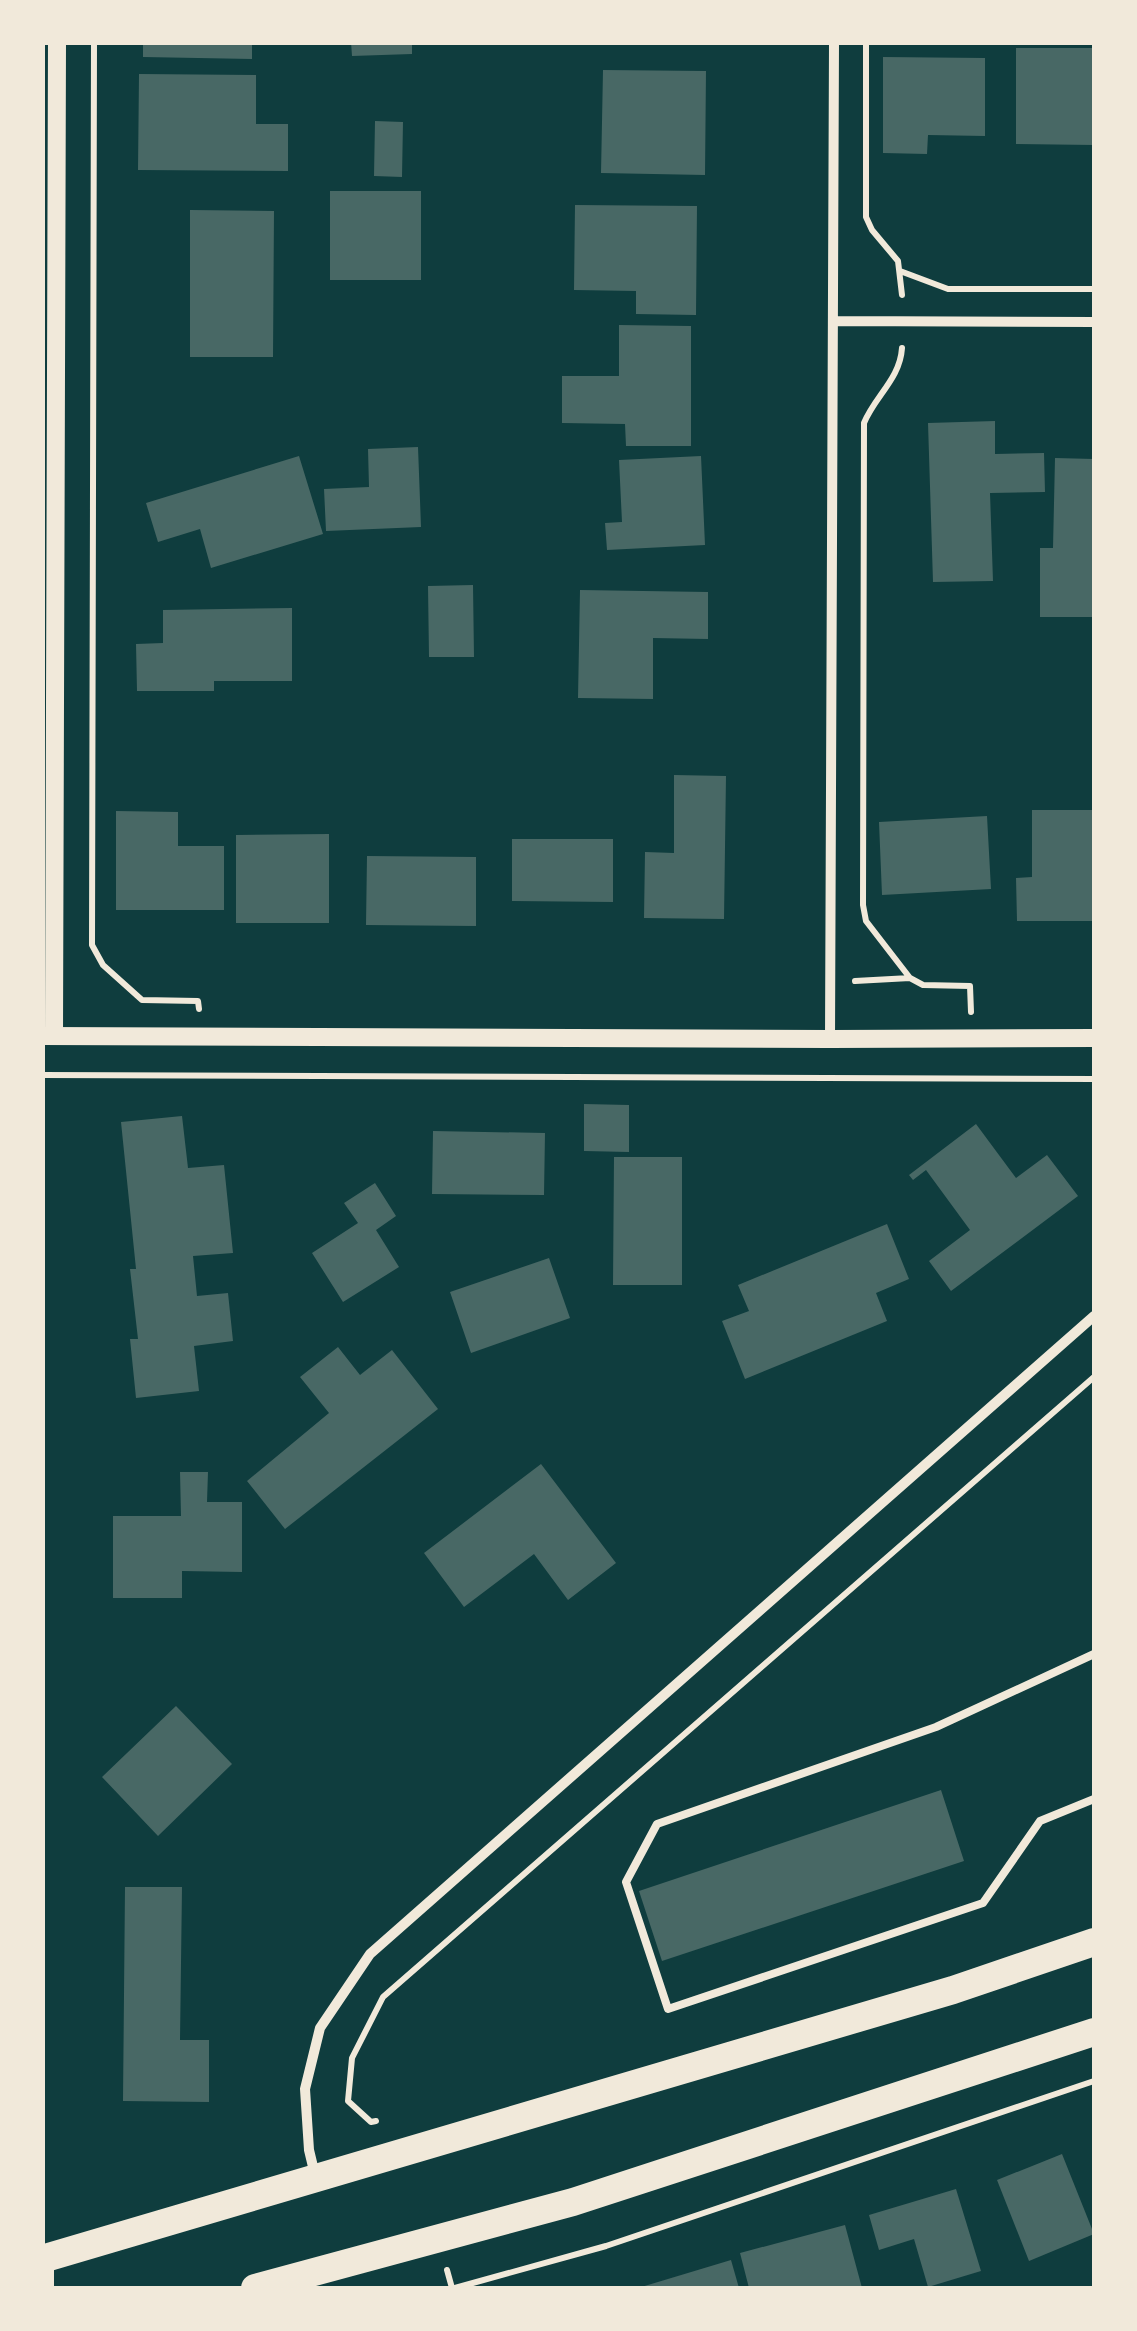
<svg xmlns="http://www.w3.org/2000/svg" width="1137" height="2331" font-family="Cabin,sans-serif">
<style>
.building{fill:#486865}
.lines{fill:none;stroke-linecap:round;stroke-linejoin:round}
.path{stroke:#f1e9da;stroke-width:6}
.service{stroke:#f1e9da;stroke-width:8}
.minor{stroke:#f1e9da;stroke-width:10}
.tertiary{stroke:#f1e9da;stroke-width:18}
.trunk{stroke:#f1e9da;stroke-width:28}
</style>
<rect width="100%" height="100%" fill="#0f3d3e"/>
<path class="building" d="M 143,42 L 252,42 L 252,59 L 143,57 Z
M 351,42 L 412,42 L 412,54 L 352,56 Z
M 1016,48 L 1094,48 L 1094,145 L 1016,144 Z
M 883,57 L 985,58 L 985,136 L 928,135 L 927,154 L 883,153 Z
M 603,70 L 706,71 L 705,175 L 601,173 Z
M 139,74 L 256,75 L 256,124 L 288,124 L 288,171 L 138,170 Z
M 375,121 L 403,122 L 402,177 L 374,176 Z
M 330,191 L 421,191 L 421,280 L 330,280 Z
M 575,205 L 697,206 L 696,315 L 636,314 L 636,291 L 574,290 Z
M 190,210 L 274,211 L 273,357 L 190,357 Z
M 619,325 L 691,326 L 691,446 L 626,446 L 625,424 L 562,423 L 562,376 L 619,376 Z
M 995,421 L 995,454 L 1044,453 L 1045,492 L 990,493 L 993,581 L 933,582 L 928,423 Z
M 418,447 L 421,527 L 326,531 L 324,489 L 369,487 L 368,449 Z
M 299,456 L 323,534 L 211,568 L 200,529 L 158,542 L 146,503 Z
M 701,456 L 705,545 L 607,550 L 605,523 L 622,522 L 619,460 Z
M 1055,458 L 1094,459 L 1094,617 L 1040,617 L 1040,548 L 1053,548 Z
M 473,585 L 474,657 L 429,657 L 428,586 Z
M 580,590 L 708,592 L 708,639 L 653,638 L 653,699 L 578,698 Z
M 292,608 L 292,681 L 214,681 L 214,691 L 137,691 L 136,644 L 163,643 L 163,610 Z
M 674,775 L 726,776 L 724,919 L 644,918 L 645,852 L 674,853 Z
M 1032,810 L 1094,810 L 1094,921 L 1017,921 L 1016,878 L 1032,877 Z
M 116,811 L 178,812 L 178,846 L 224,846 L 224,910 L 116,910 Z
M 987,816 L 991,889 L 882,895 L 879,822 Z
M 329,834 L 329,923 L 236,923 L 236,835 Z
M 512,839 L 613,839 L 613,902 L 512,901 Z
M 367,856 L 476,857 L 476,926 L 366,925 Z
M 584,1104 L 629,1105 L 629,1152 L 584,1151 Z
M 182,1116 L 188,1168 L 224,1165 L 233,1253 L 193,1256 L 197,1296 L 228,1293 L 233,1341 L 194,1346 L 199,1391 L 136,1398 L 130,1339 L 138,1339 L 130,1269 L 136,1269 L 121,1122 Z
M 976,1124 L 1016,1178 L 1047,1155 L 1078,1196 L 951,1291 L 929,1261 L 970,1230 L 926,1170 L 913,1180 L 909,1175 Z
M 433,1131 L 545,1133 L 544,1195 L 432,1194 Z
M 614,1157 L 682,1157 L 682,1285 L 613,1285 Z
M 375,1183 L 396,1216 L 376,1230 L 399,1267 L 343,1302 L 312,1253 L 358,1223 L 344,1203 Z
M 887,1224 L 909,1279 L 876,1293 L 887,1321 L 745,1379 L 722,1321 L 749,1311 L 738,1285 Z
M 549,1258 L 570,1318 L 471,1353 L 450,1292 Z
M 338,1347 L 360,1375 L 392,1350 L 438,1409 L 285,1529 L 247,1481 L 329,1413 L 300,1377 Z
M 541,1464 L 616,1563 L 568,1600 L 534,1554 L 464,1607 L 424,1553 Z
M 180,1472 L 208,1472 L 207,1502 L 242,1502 L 242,1572 L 182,1571 L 182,1598 L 113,1598 L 113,1516 L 181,1516 Z
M 176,1706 L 232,1764 L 158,1836 L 102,1777 Z
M 941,1790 L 964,1861 L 662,1961 L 639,1891 Z
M 125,1887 L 182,1887 L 180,2040 L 209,2040 L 209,2102 L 123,2101 Z
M 1062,2154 L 1094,2234 L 1029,2261 L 997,2180 Z
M 956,2189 L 981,2271 L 928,2287 L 914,2239 L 879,2250 L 869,2215 Z
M 845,2225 L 862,2288 L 749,2288 L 740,2253 Z
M 731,2260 L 739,2288 L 638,2288 Z"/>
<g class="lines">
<path class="path" d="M 94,42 L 92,945 L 103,965 L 142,1000 L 198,1001 L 199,1009
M 866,42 L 866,217 L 872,230 L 898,261 L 902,295
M 900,271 L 948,289 L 1094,289
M 910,978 L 923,985 L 970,986 L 971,1012
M 855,981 L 910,978 L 866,921 L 863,905 L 864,423 C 875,396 900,379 902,348
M 42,1075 L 1094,1079
M 376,2121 L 371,2122 L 348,2101 L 352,2058 L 383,1997 L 1094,1377
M 447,2270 L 452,2288
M 455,2288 L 606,2246 L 1094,2081"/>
<path class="service" d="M 1094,1654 L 936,1727 L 657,1824 L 626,1882 L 668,2009 L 983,1903 L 1040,1821 L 1094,1799"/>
<path class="minor" d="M 834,321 L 1094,322
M 830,1039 L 834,42
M 315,2175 L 309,2150 L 305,2089 L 320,2028 L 370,1954 L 1094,1316
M 49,2260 L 49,2288"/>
<path class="tertiary" d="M 42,1036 L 830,1039 L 1094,1038
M 54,1036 L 57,42"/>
<path class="trunk" d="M 42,2259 L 953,1990 L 1094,1942
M 255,2288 L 573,2202 L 1094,2032"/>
</g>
<rect width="1137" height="2331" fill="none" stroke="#f1e9da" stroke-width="90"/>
</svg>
